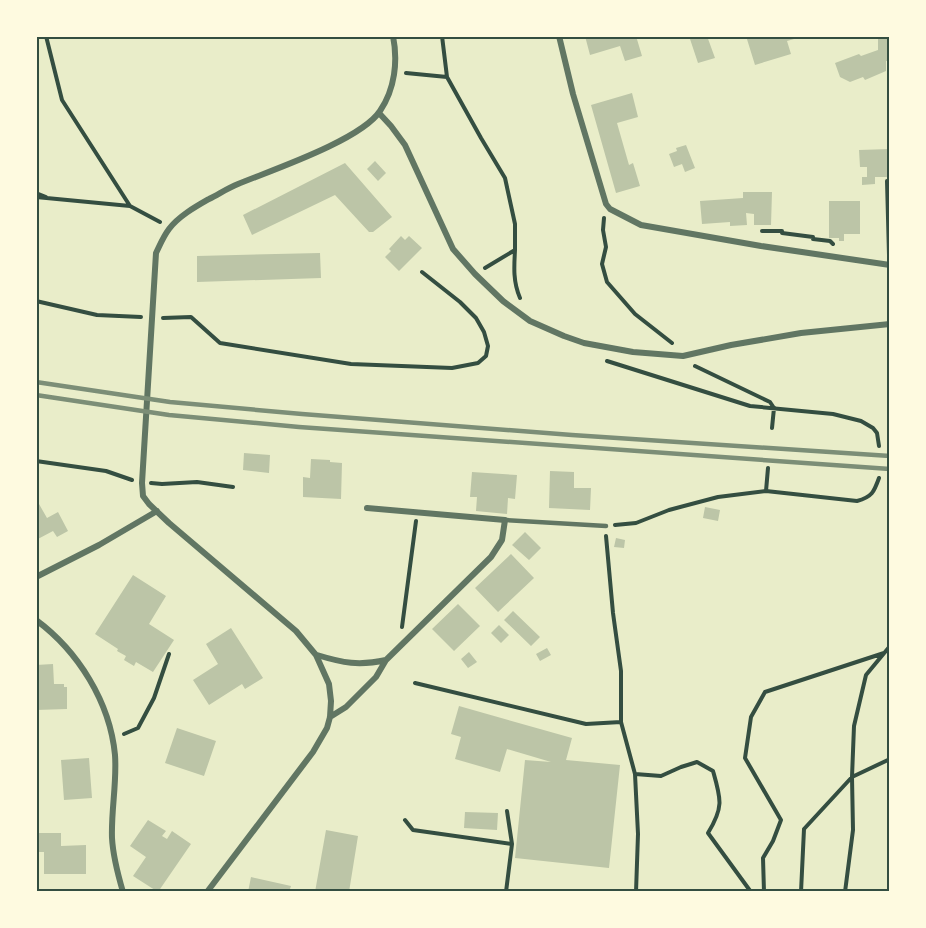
<svg xmlns="http://www.w3.org/2000/svg" width="926" height="928" font-family="'Titillium Web',sans-serif">
<style>
.building{fill:#bcc5a7}
.lines{fill:none;stroke-linecap:round;stroke-linejoin:round}
.path{stroke:#344e41;stroke-width:4}
.service{stroke:#617663;stroke-width:4.5}
.minor{stroke:#617663;stroke-width:6}
.rail{stroke:#7c8e77;stroke-width:4.5}
.neatline{fill:none;stroke:#344e41;stroke-width:2}
</style>
<rect width="100%" height="100%" fill="#e9edc9"/>
<path class="building" d="M 585,36 L 636,36 L 642,56 L 625,61 L 620,46 L 590,55 Z
M 698,36 L 707,36 L 715,58 L 698,63 L 690,39 Z
M 746,36 L 801,36 L 801,37 L 787,41 L 791,54 L 755,65 Z
M 878,36 L 890,37 L 890,61 L 886,61 L 886,71 L 865,80 L 863,77 L 850,82 L 840,77 L 835,63 L 859,54 L 861,56 L 878,50 Z
M 632,93 L 638,117 L 617,123 L 629,165 L 633,163 L 640,186 L 616,193 L 591,105 Z
M 686,145 L 695,168 L 685,172 L 682,164 L 674,167 L 669,154 L 677,151 L 676,148 Z
M 890,149 L 890,177 L 875,177 L 875,184 L 862,185 L 862,177 L 867,177 L 867,167 L 860,167 L 859,150 Z
M 375,161 L 386,173 L 378,181 L 367,169 Z
M 345,163 L 392,217 L 373,232 L 369,232 L 335,195 L 252,235 L 243,215 Z
M 743,192 L 772,192 L 771,225 L 754,225 L 754,214 L 746,213 L 747,225 L 730,226 L 730,222 L 702,224 L 700,201 L 743,198 Z
M 829,201 L 860,201 L 860,234 L 844,234 L 844,241 L 839,241 L 839,238 L 829,238 Z
M 401,236 L 405,240 L 409,236 L 422,248 L 399,271 L 385,257 L 391,251 L 389,249 Z
M 320,253 L 321,278 L 197,282 L 197,256 Z
M 244,453 L 270,455 L 269,473 L 243,470 Z
M 311,459 L 330,460 L 330,462 L 342,463 L 341,499 L 303,497 L 303,477 L 310,478 Z
M 550,471 L 574,472 L 574,488 L 591,488 L 590,510 L 549,508 Z
M 472,472 L 517,475 L 515,499 L 508,498 L 507,514 L 476,511 L 477,497 L 470,497 Z
M 39,504 L 47,518 L 58,512 L 68,531 L 57,537 L 53,531 L 36,540 L 36,505 Z
M 705,507 L 720,510 L 718,521 L 703,518 Z
M 525,532 L 541,548 L 529,560 L 512,545 Z
M 616,538 L 625,540 L 624,548 L 614,547 Z
M 511,554 L 534,578 L 498,612 L 475,588 Z
M 133,575 L 166,596 L 149,624 L 174,640 L 153,672 L 136,662 L 134,666 L 124,660 L 126,656 L 117,651 L 118,649 L 95,634 Z
M 458,604 L 480,626 L 454,651 L 432,629 Z
M 513,611 L 540,637 L 531,646 L 504,620 Z
M 499,625 L 509,635 L 501,643 L 491,633 Z
M 231,628 L 263,678 L 245,689 L 242,684 L 209,705 L 193,680 L 218,664 L 206,644 Z
M 547,648 L 551,655 L 540,661 L 536,654 Z
M 469,652 L 477,662 L 468,668 L 461,659 Z
M 53,664 L 54,684 L 64,684 L 64,687 L 67,687 L 67,709 L 36,710 L 36,665 Z
M 459,706 L 572,738 L 566,760 L 620,765 L 609,868 L 515,858 L 525,760 L 551,762 L 507,749 L 500,772 L 455,759 L 461,737 L 451,734 Z
M 177,728 L 216,741 L 204,776 L 165,763 Z
M 36,740 L 39,740 L 39,765 L 36,765 Z
M 89,758 L 92,798 L 64,800 L 61,760 Z
M 465,812 L 498,813 L 497,830 L 464,828 Z
M 148,820 L 166,831 L 162,836 L 167,839 L 172,831 L 191,844 L 158,892 L 133,876 L 146,857 L 130,846 Z
M 326,830 L 358,836 L 349,892 L 315,892 Z
M 36,833 L 61,833 L 61,846 L 86,845 L 86,874 L 44,874 L 44,852 L 36,852 Z
M 251,877 L 291,886 L 289,892 L 248,892 Z"/>
<g class="lines">
<path class="path" d="M 46,36 L 62,100 L 130,206
M 442,36 L 447,77 L 481,138 L 505,178 L 515,224 L 515,250 L 485,268
M 406,73 L 447,77
M 887,181 L 889,255
M 36,193 L 46,197
M 36,197 L 130,206 L 160,222
M 604,218 L 603,230 L 606,247 L 602,264 L 607,282 L 635,314 L 672,343
M 762,231 L 782,231 L 782,233 L 813,237 L 813,239 L 830,241 L 833,244
M 515,250 C 514,267 513,282 520,298
M 36,301 L 97,315 L 141,317
M 163,318 L 191,317 L 220,343 L 351,364 L 452,368 L 478,363 L 486,356 L 488,346 L 484,332 L 476,318 L 460,302 L 422,272
M 607,361 L 750,406 L 833,414 L 861,421 L 873,428 L 877,433 L 879,446
M 695,366 L 770,402 L 774,408 L 772,428
M 36,461 L 106,471 L 132,480
M 151,483 L 162,484 L 197,482 L 233,487
M 766,491 L 768,468
M 615,525 L 636,523 L 669,510 L 718,497 L 766,491 L 857,501 C 872,497 874,492 879,478
M 606,536 L 613,613 L 621,671 L 621,722 L 635,774 L 638,834 L 636,892
M 402,627 L 416,521
M 415,683 L 586,724 L 621,722
M 124,734 L 138,728 L 154,698 L 169,654
M 635,774 L 661,776 L 681,767 L 697,762 L 713,771 C 721,799 724,807 708,833 L 751,892
M 405,820 L 413,830 L 512,844 L 507,811
M 506,892 L 512,844
M 764,892 L 763,858 L 773,841 L 781,820 L 745,758 L 751,717 L 765,692 L 884,653
M 801,892 L 804,829 L 852,777 L 890,759
M 845,892 L 853,830 L 852,777 L 854,726 L 866,675 L 890,646"/>
<path class="service" d="M 505,520 L 606,526"/>
<path class="minor" d="M 559,36 L 573,94 L 606,204 L 610,209 L 641,225 L 761,246 L 890,265
M 379,113 L 391,126 L 405,145 L 453,249 L 475,274 L 503,301 L 530,321 L 564,336 L 584,343 L 633,352 L 683,356 L 731,345 L 801,333 L 890,324
M 36,577 L 99,545 L 157,511
M 36,620 C 78,651 110,702 115,755 C 117,783 111,810 112,838 C 113,856 118,875 123,892
M 317,655 C 343,663 359,666 386,660
M 330,717 L 346,707 L 376,677 L 386,660 L 491,557 L 502,540 L 505,520 L 367,508
M 207,892 L 313,752 L 327,728 L 330,717 L 331,701 L 329,684 L 316,655 L 296,631 L 169,523 L 149,504 L 143,496 L 142,483 L 156,253 C 160,245 163,237 169,229 C 179,216 195,207 209,199 C 219,194 228,188 238,184 C 272,170 361,140 380,111 C 395,89 398,61 393,36"/>
<path class="rail" d="M 36,382 L 170,402 L 302,414 L 572,435 L 890,456
M 36,395 L 169,415 L 299,427 L 890,469"/>
</g>
<rect width="926" height="928" fill="none" stroke="#fefae0" stroke-width="75"/>
<rect x="38" y="38" width="850" height="852" class="neatline"/>
</svg>
